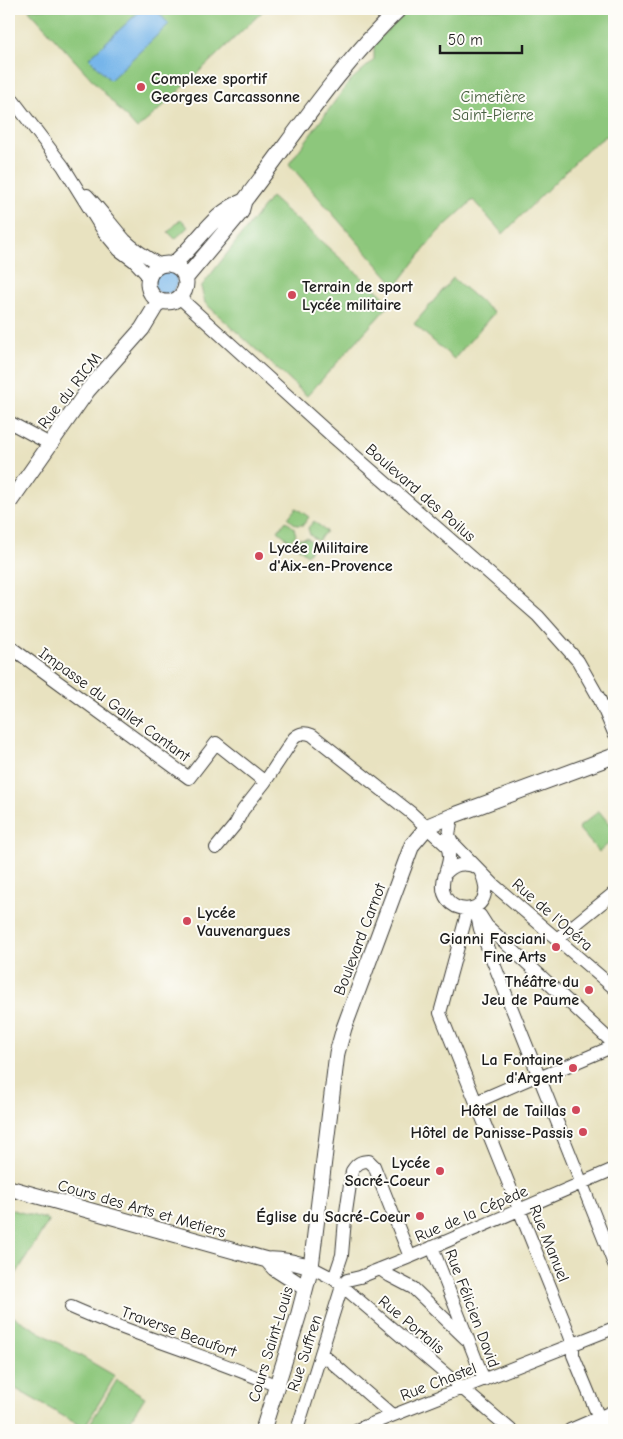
<svg xmlns="http://www.w3.org/2000/svg" width="623" height="1439" font-family="'Comic Neue',sans-serif">
<style>
.green{fill:#8dc77b;stroke:#54724c}
.water{fill:#76b5ea;stroke:#496883}
.lines{fill:none;stroke-linecap:round;stroke-linejoin:round}
.minor-casing{stroke:#3b3a35;stroke-width:14}
.major-casing{stroke:#3b3a35;stroke-width:17}
.minor{stroke:#fff;stroke-width:12}
.major{stroke:#fff;stroke-width:15}
.poi-dot{fill:#d1495b;stroke:#fdfcf7;stroke-width:2}
.labels{text-anchor:middle;stroke-width:4;stroke-linejoin:round;paint-order:stroke}
.poi-label{font-size:16px;font-weight:bold;fill:#1c1c1c;stroke:#fdfcf7;text-anchor:end}
.park-label{font-size:16px;fill:#496042;stroke:#fdfcf7}
.street-label{font-size:16px;fill:#1c1c1c;stroke:#fdfcf7}
</style>
<rect width="100%" height="100%" fill="#fdfcf7"/>
<filter id="ink" filterUnits="userSpaceOnUse"><feTurbulence type="fractalNoise" baseFrequency=".02" numOctaves="2"/><feDisplacementMap in="SourceGraphic" scale="10" xChannelSelector="R" yChannelSelector="G"/><feConvolveMatrix kernelMatrix="1 2 1 2 8 2 1 2 1" color-interpolation-filters="sRGB"/></filter>
<filter id="wash" filterUnits="userSpaceOnUse"><feTurbulence type="fractalNoise" baseFrequency=".0096" numOctaves="4" result="noise"/><feDisplacementMap in="SourceGraphic" scale="20" xChannelSelector="R" yChannelSelector="G"/><feGaussianBlur stdDeviation="1.12" result="paint"/><feColorMatrix in="noise" values="0 0 0 0 0 0 0 0 0 0 0 0 0 0 0 0 0 1.4 0 .05"/><feComposite in="paint" operator="in"/></filter>
<g filter="url(#wash)">
<rect width="100%" height="100%" fill="#e8e2c0"/>
<path class="green" d="M 28,9 L 265,9 L 161,108 L 137,129 Z
M 411,9 L 614,9 L 614,131 L 608,137 L 606,136 L 587,150 L 503,234 L 473,200 L 437,233 L 396,286 L 289,164 L 349,82 L 374,60 L 374,43 Z
M 271,197 L 391,303 L 307,396 L 205,303 L 201,287 Z
M 181,219 L 188,227 L 175,239 L 168,232 Z
M 453,278 L 494,313 L 454,359 L 414,324 Z
M 296,508 L 309,517 L 303,525 L 296,525 L 288,518 Z
M 286,521 L 294,528 L 296,535 L 290,541 L 278,531 Z
M 314,521 L 326,531 L 318,541 L 310,535 L 308,528 Z
M 299,538 L 302,539 L 307,538 L 315,544 L 307,555 L 294,544 Z
M 599,811 L 614,830 L 614,839 L 599,852 L 578,828 Z
M 9,1209 L 49,1220 L 9,1286 Z
M 9,1314 L 115,1376 L 84,1428 L 9,1385 Z
M 117,1380 L 145,1397 L 124,1430 L 86,1430 Z"/>
<path class="water" d="M 142,9 L 155,9 L 169,24 L 110,80 L 89,58 Z
M153 282a12 12 0 1 1 24 0a12 12 0 1 1-24 0Z"/>
</g>
<g filter="url(#ink)">
<g class="lines">
<g class="minor-casing">
<path id="minor" d="M 9,95 L 63,166 L 104,232 L 119,250 L 134,261 L 149,277
M 87,195 C 100,209 112,225 125,240 C 135,250 148,258 160,265
M 179,297 L 331,435 L 538,616 L 578,661 L 599,698 L 614,733
M 9,422 L 50,444
M 9,646 L 189,778 L 216,743 L 265,782
M 452,816 L 449,835 L 452,842 L 494,885 L 614,988
M 216,848 L 235,825 L 243,810 L 265,782 L 294,738 C 300,733 304,732 312,735 L 410,812 L 446,845 C 452,855 448,864 445,874
M 476,867 C 463,862 454,864 445,874 C 430,919 503,922 481,873
M 475,907 L 480,929 L 614,1264
M 468,910 L 440,1013 L 570,1336 L 573,1345 L 573,1355 L 604,1430
M 480,915 L 487,926 L 614,1044
M 557,939 L 614,893
M 476,1102 L 531,1078 L 539,1078 L 614,1046
M 432,1247 L 484,1380
M 311,1267 L 334,1279 L 511,1430
M 380,1269 L 390,1276 L 413,1288 L 466,1339
M 334,1279 L 342,1255 L 345,1219 L 352,1171 C 357,1163 361,1161 369,1161 L 374,1166 L 410,1257
M 71,1307 C 138,1337 209,1356 277,1386
M 321,1353 L 392,1415
M 297,1430 L 342,1286 L 347,1280 L 360,1277 L 410,1257 L 614,1169
M 356,1430 L 614,1328
M 570,1430 L 614,1411"/>
</g>
<g class="major-casing">
<path id="major" d="M148 283a19 19 0 1 1 38 0a19 19 0 1 1-38 0Z
M 172,265 C 198,244 212,213 244,201
M 185,279 L 241,212 L 244,201 C 294,136 340,65 399,9
M 9,503 L 88,390 L 142,329 L 159,301
M 9,1188 L 267,1260 C 282,1259 296,1263 311,1267
M 267,1260 L 274,1268 L 305,1288
M 263,1430 L 298,1317 L 311,1267 L 337,1053 L 344,1028 L 412,845 L 428,826 L 452,816 L 614,756"/>
</g>
<use href="#minor" class="minor"/>
<use href="#major" class="major"/>
</g>
</g>
<g class="poi-dot">
<circle cx="141" cy="87" r="5"/>
<circle cx="292" cy="295" r="5"/>
<circle cx="259" cy="556" r="5"/>
<circle cx="187" cy="921" r="5"/>
<circle cx="556" cy="947" r="5"/>
<circle cx="589" cy="990" r="5"/>
<circle cx="573" cy="1068" r="5"/>
<circle cx="576" cy="1110" r="5"/>
<circle cx="583" cy="1132" r="5"/>
<circle cx="440" cy="1171" r="5"/>
<circle cx="420" cy="1216" r="5"/>
</g>
<g class="labels">
<g class="poi-label">
<text x="151" y="84" text-anchor="start">Complexe sportif<tspan x="151" dy="18">Georges Carcassonne</tspan></text>
<text x="302" y="292" text-anchor="start">Terrain de sport<tspan x="302" dy="18">Lycée militaire</tspan></text>
<text x="269" y="553" text-anchor="start">Lycée Militaire<tspan x="269" dy="18">d'Aix-en-Provence</tspan></text>
<text x="197" y="918" text-anchor="start">Lycée<tspan x="197" dy="18">Vauvenargues</tspan></text>
<text x="546" y="944">Gianni Fasciani<tspan x="546" dy="18">Fine Arts</tspan></text>
<text x="579" y="987">Théâtre du<tspan x="579" dy="18">Jeu de Paume</tspan></text>
<text x="563" y="1065">La Fontaine<tspan x="563" dy="18">d'Argent</tspan></text>
<text x="566" y="1116">Hôtel de Taillas</text>
<text x="573" y="1138">Hôtel de Panisse-Passis</text>
<text x="430" y="1168">Lycée<tspan x="430" dy="18">Sacré-Coeur</tspan></text>
<text x="410" y="1222">Église du Sacré-Coeur</text>
</g>
<g class="park-label">
<text x="493" y="102">Cimetière<tspan x="493" dy="18">Saint-Pierre</tspan></text>
</g>
<g class="street-label">
<text transform="translate(69 390) rotate(-52)" y="6">Rue du RICM</text>
<text transform="translate(421 492) rotate(41)" y="6">Boulevard des Poilus</text>
<text transform="translate(115 704) rotate(36)" y="6">Impasse du Gallet Cantant</text>
<text transform="translate(553 914) rotate(41)" y="6">Rue de l'Opéra</text>
<text transform="translate(359 939) rotate(-69)" y="6">Boulevard Carnot</text>
<text transform="translate(142 1208) rotate(16)" y="6">Cours des Arts et Metiers</text>
<text transform="translate(471 1213) rotate(-23)" y="6">Rue de la Cépède</text>
<text transform="translate(550 1243) rotate(68)" y="6">Rue Manuel</text>
<text transform="translate(473 1308) rotate(69)" y="6">Rue Félicien David</text>
<text transform="translate(412 1324) rotate(40)" y="6">Rue Portalis</text>
<text transform="translate(179 1331) rotate(20)" y="6">Traverse Beaufort</text>
<text transform="translate(270 1344) rotate(-73)" y="6">Cours Saint-Louis</text>
<text transform="translate(304 1353) rotate(-72)" y="6">Rue Suffren</text>
<text transform="translate(438 1381) rotate(-21)" y="6">Rue Chastel</text>
</g>
</g>
<rect width="623" height="1439" fill="none" stroke="#fdfcf7" stroke-width="30"/>
<path d="M440 45v8h82v-8" fill="none" stroke="#1c1c1c" stroke-width="2.5"/>
<text x="448" y="45" font-size="15" fill="#1c1c1c" stroke="#fdfcf7" stroke-width="4" paint-order="stroke">50 m</text>
</svg>
